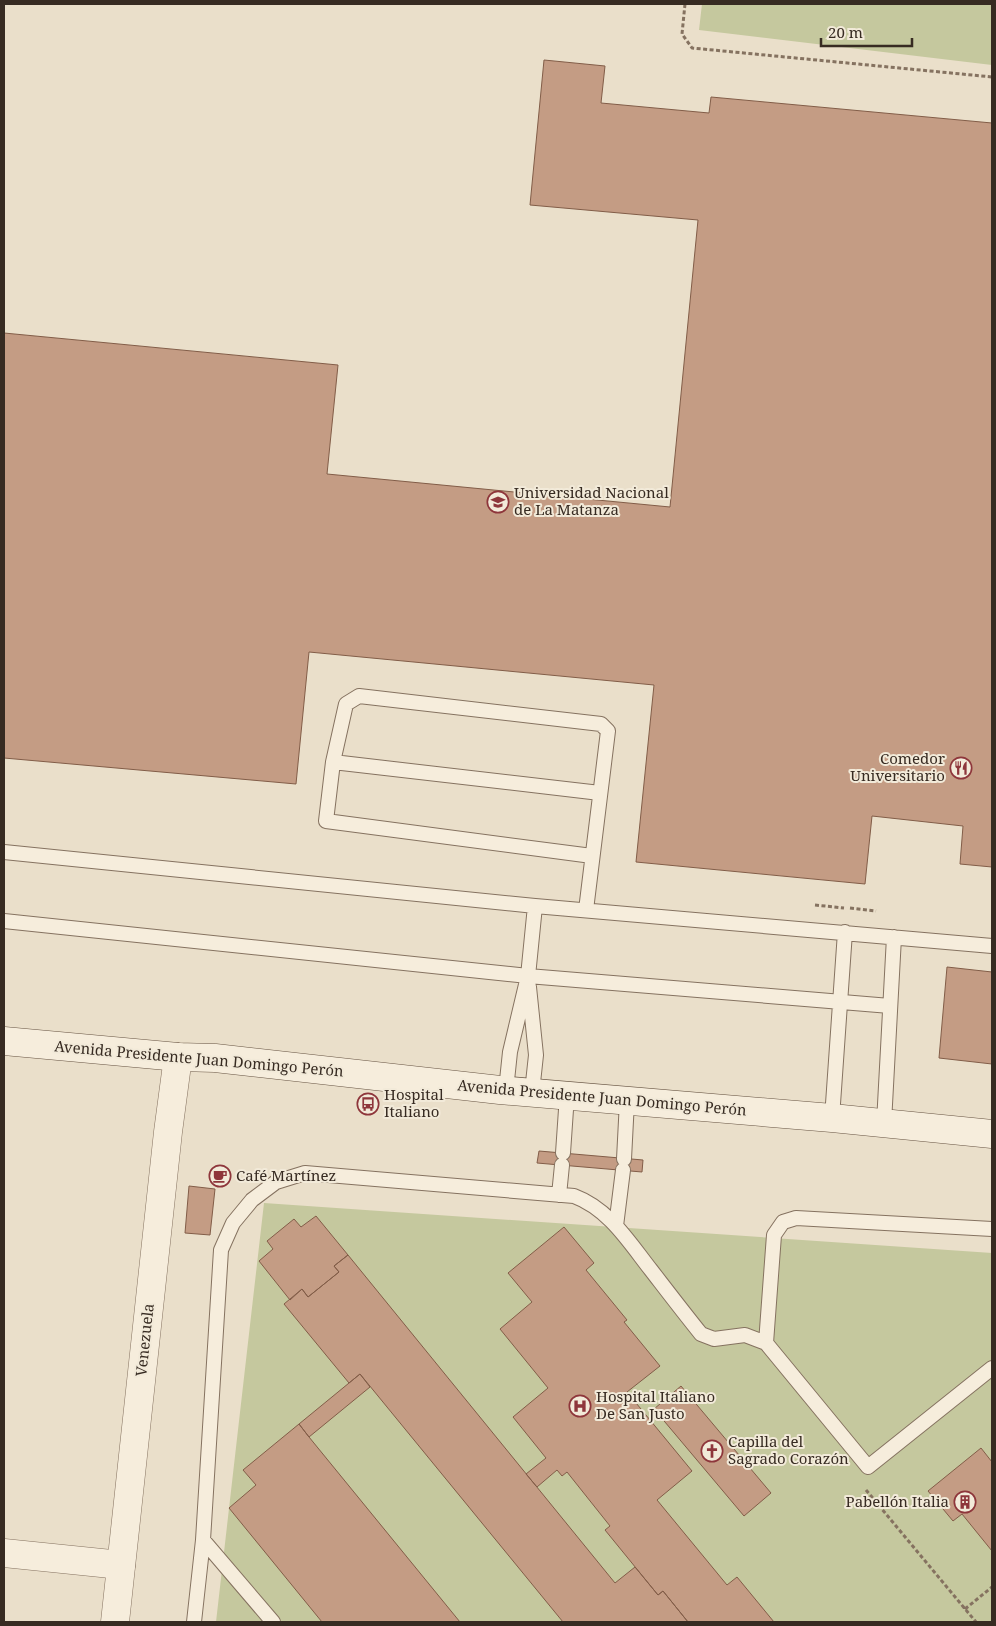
<svg xmlns="http://www.w3.org/2000/svg" width="996" height="1626" font-family="'Noto Serif',serif">
<style>
.green{fill:#c5c89e}
.building{fill:#c49c84;stroke:#825d48}
.lines{fill:none;stroke-linecap:round;stroke-linejoin:round}
.service-casing{stroke:#857260;stroke-width:16}
.minor-casing{stroke:#857260;stroke-width:29}
.tertiary-casing{stroke:#857260;stroke-width:29}
.secondary-casing{stroke:#675443;stroke-width:29}
.path{stroke:#857260;stroke-width:3;stroke-dasharray:4 2.5;stroke-linecap:butt}
.service{stroke:#f6eddc;stroke-width:14}
.minor{stroke:#f6eddc;stroke-width:28}
.tertiary{stroke:#f6eddc;stroke-width:28}
.secondary{stroke:#f6eddc;stroke-width:28}
.labels{text-anchor:middle;stroke-width:4;stroke-linejoin:round;paint-order:stroke}
.poi-label{font-size:15px;fill:#372b22;stroke:#f2ead9;text-anchor:start}
.street-label{font-size:15px;fill:#372b22;stroke:#f2ead9}
</style>
<rect width="100%" height="100%" fill="#eadfca"/>
<path class="green" d="M 702,4 L 992,4 L 992,65 L 699,30 Z
M 264,1203 L 992,1253 L 992,1622 L 216,1622 Z"/>
<path class="building" d="M 544,60 L 605,66 L 601,103 L 709,113 L 711,97 L 992,123 L 992,867 L 960,864 L 963,826 L 872,816 L 865,884 L 636,862 L 654,685 L 309,652 L 296,784 L 4,758 L 4,333 L 338,365 L 327,474 L 670,507 L 698,220 L 530,205 Z
M 947,967 L 992,972 L 992,1064 L 939,1058 Z
M 539,1151 L 643,1160 L 642,1172 L 537,1163 Z
M 189,1186 L 215,1189 L 210,1235 L 185,1233 Z
M 316,1216 L 348,1255 L 334,1266 L 339,1272 L 308,1297 L 302,1289 L 290,1300 L 259,1261 L 273,1249 L 267,1241 L 294,1219 L 301,1227 Z
M 564,1227 L 594,1263 L 586,1270 L 627,1320 L 624,1322 L 660,1366 L 627,1392 L 692,1471 L 657,1500 L 727,1585 L 737,1577 L 774,1622 L 688,1622 L 663,1591 L 658,1595 L 605,1530 L 610,1526 L 567,1472 L 562,1476 L 557,1470 L 537,1487 L 526,1474 L 546,1458 L 513,1417 L 548,1388 L 500,1329 L 532,1302 L 508,1273 Z
M 348,1255 L 615,1583 L 635,1567 L 658,1595 L 663,1591 L 688,1622 L 563,1622 L 360,1374 L 349,1383 L 284,1304 L 302,1289 L 308,1297 L 339,1272 L 334,1266 Z
M 360,1374 L 370,1387 L 309,1437 L 299,1424 Z
M 681,1386 L 771,1493 L 744,1516 L 654,1409 Z
M 299,1424 L 309,1437 L 460,1622 L 322,1622 L 229,1508 L 256,1485 L 243,1470 Z
M 981,1448 L 992,1462 L 992,1551 L 962,1514 L 953,1521 L 928,1491 Z"/>
<g class="lines">
<g class="service-casing">
<path id="service" d="M 333,762 L 600,793
M 4,852 L 535,906 L 992,946
M 586,910 L 608,731 L 601,724 L 359,696 L 346,704 L 333,762 L 326,821 L 592,856
M 4,921 L 528,976 L 890,1006
M 529,987 L 536,1055 L 532,1092
M 506,1090 L 510,1052 L 528,976 L 535,906
M 832,1118 L 845,932
M 884,1123 L 894,937
M 563,1153 L 567,1095
M 624,1159 L 627,1101
M 559,1195 L 562,1165
M 616,1226 L 623,1170
M 766,1343 L 774,1235 L 783,1222 L 796,1218 L 992,1229
M 203,1540 L 273,1622
M 194,1622 L 203,1540 L 221,1250 L 233,1223 L 252,1200 L 276,1182 L 305,1173 L 574,1196 C 609,1209 629,1242 651,1270 C 668,1292 684,1313 701,1334 L 714,1339 L 745,1335 L 766,1343 L 868,1467 L 992,1368"/>
</g>
<g class="minor-casing">
<path id="minor" d="M 4,1553 L 121,1565"/>
</g>
<g class="tertiary-casing">
<path id="tertiary" d="M 115,1622 L 168,1132 L 178,1057"/>
</g>
<g class="secondary-casing">
<path id="secondary" d="M 4,1041 L 178,1057 L 215,1058 L 500,1090 L 832,1118 L 992,1134"/>
</g>
<path class="path" d="M 685,4 L 682,34 L 692,48 L 992,77
M 815,905 L 844,908
M 850,908 L 876,911
M 866,1490 L 976,1622
M 965,1609 L 992,1587"/>
<use href="#service" class="service"/>
<use href="#minor" class="minor"/>
<use href="#tertiary" class="tertiary"/>
<use href="#secondary" class="secondary"/>
</g>
<defs>
<g id="university-ring" transform="scale(1.125)"><circle r="9.5" fill="#f2ead9" stroke="#8e363b" stroke-width="1.5"/><path d="M0-5L7-2L0 1L-7-2ZM-4 1L0 2.5L4 1V4Q0 6-4 4Z" fill="#8e363b"/></g>
<g id="restaurant-ring" transform="scale(1.125)"><circle r="9.5" fill="#f2ead9" stroke="#8e363b" stroke-width="1.5"/><path d="M-5-6h1v4h1v-4h1v4h1v-4h1v5L-1.5 .5V6h-2V.5L-5-1ZM5-6V6H3V1.5H1.5Q1.5-4 5-6Z" fill="#8e363b"/></g>
<g id="bus-ring" transform="scale(1.125)"><circle r="9.5" fill="#f2ead9" stroke="#8e363b" stroke-width="1.5"/><path d="M-5-6H5V4H4V6H2V4H-2V6H-4V4H-5ZM-3.5-4V0h7V-4ZM-3.5 1.2v1.5H-2V1.2ZM2 1.2v1.5H3.5V1.2Z" fill="#8e363b"/></g>
<g id="cafe-ring" transform="scale(1.125)"><circle r="9.5" fill="#f2ead9" stroke="#8e363b" stroke-width="1.5"/><path d="M-5.5-4.5H6V0H3Q3 3.5 0 3.5H-2.5Q-5.5 3.5-5.5 0ZM3-3.2v2h1.7v-2ZM-6 4.5H4V6H-6Z" fill="#8e363b"/></g>
<g id="hospital-ring" transform="scale(1.125)"><circle r="9.5" fill="#f2ead9" stroke="#8e363b" stroke-width="1.5"/><path d="M-5-5h3v3.5h4V-5h3V5h-3V1.5h-4V5h-3Z" fill="#8e363b"/></g>
<g id="church-ring" transform="scale(1.125)"><circle r="9.5" fill="#f2ead9" stroke="#8e363b" stroke-width="1.5"/><path d="M-1.2-6h2.4v3.5h3.3v2.4h-3.3V6h-2.4V-.1h-3.3v-2.4h3.3Z" fill="#8e363b"/></g>
<g id="building-ring" transform="scale(1.125)"><circle r="9.5" fill="#f2ead9" stroke="#8e363b" stroke-width="1.5"/><path d="M-4-6H4V6H1V3H-1V6H-4ZM-2.5-4.3h1.7v1.8h-1.7ZM.8-4.3h1.7v1.8H.8ZM-2.5-1h1.7V.8h-1.7ZM.8-1h1.7V.8H.8Z" fill="#8e363b"/></g>
</defs>
<g fill-rule="evenodd">
<use href="#university-ring" x="498" y="502"/>
<use href="#restaurant-ring" x="961" y="768"/>
<use href="#bus-ring" x="368" y="1104"/>
<use href="#cafe-ring" x="220" y="1176"/>
<use href="#hospital-ring" x="580" y="1406"/>
<use href="#church-ring" x="712" y="1451"/>
<use href="#building-ring" x="965" y="1502"/>
</g>
<g class="labels">
<g class="poi-label">
<text x="514" y="498">Universidad Nacional<tspan x="514" dy="17">de La Matanza</tspan></text>
<text x="945" y="764" text-anchor="end">Comedor<tspan x="945" dy="17">Universitario</tspan></text>
<text x="384" y="1100">Hospital<tspan x="384" dy="17">Italiano</tspan></text>
<text x="236" y="1181">Café Martínez</text>
<text x="596" y="1402">Hospital Italiano<tspan x="596" dy="17">De San Justo</tspan></text>
<text x="728" y="1447">Capilla del<tspan x="728" dy="17">Sagrado Corazón</tspan></text>
<text x="949" y="1507" text-anchor="end">Pabellón Italia</text>
</g>
<g class="street-label">
<text transform="translate(199 1059) rotate(5)" y="5">Avenida Presidente Juan Domingo Perón</text>
<text transform="translate(602 1098) rotate(5)" y="5">Avenida Presidente Juan Domingo Perón</text>
<text transform="translate(145 1340) rotate(-84)" y="5">Venezuela</text>
</g>
</g>
<rect width="996" height="1626" fill="none" stroke="#372b22" stroke-width="10"/>
<path d="M821 38v8h91v-8" fill="none" stroke="#372b22" stroke-width="2.5"/>
<text x="828" y="38" font-size="15" fill="#372b22" stroke="#f2ead9" stroke-width="4" paint-order="stroke">20 m</text>
</svg>
